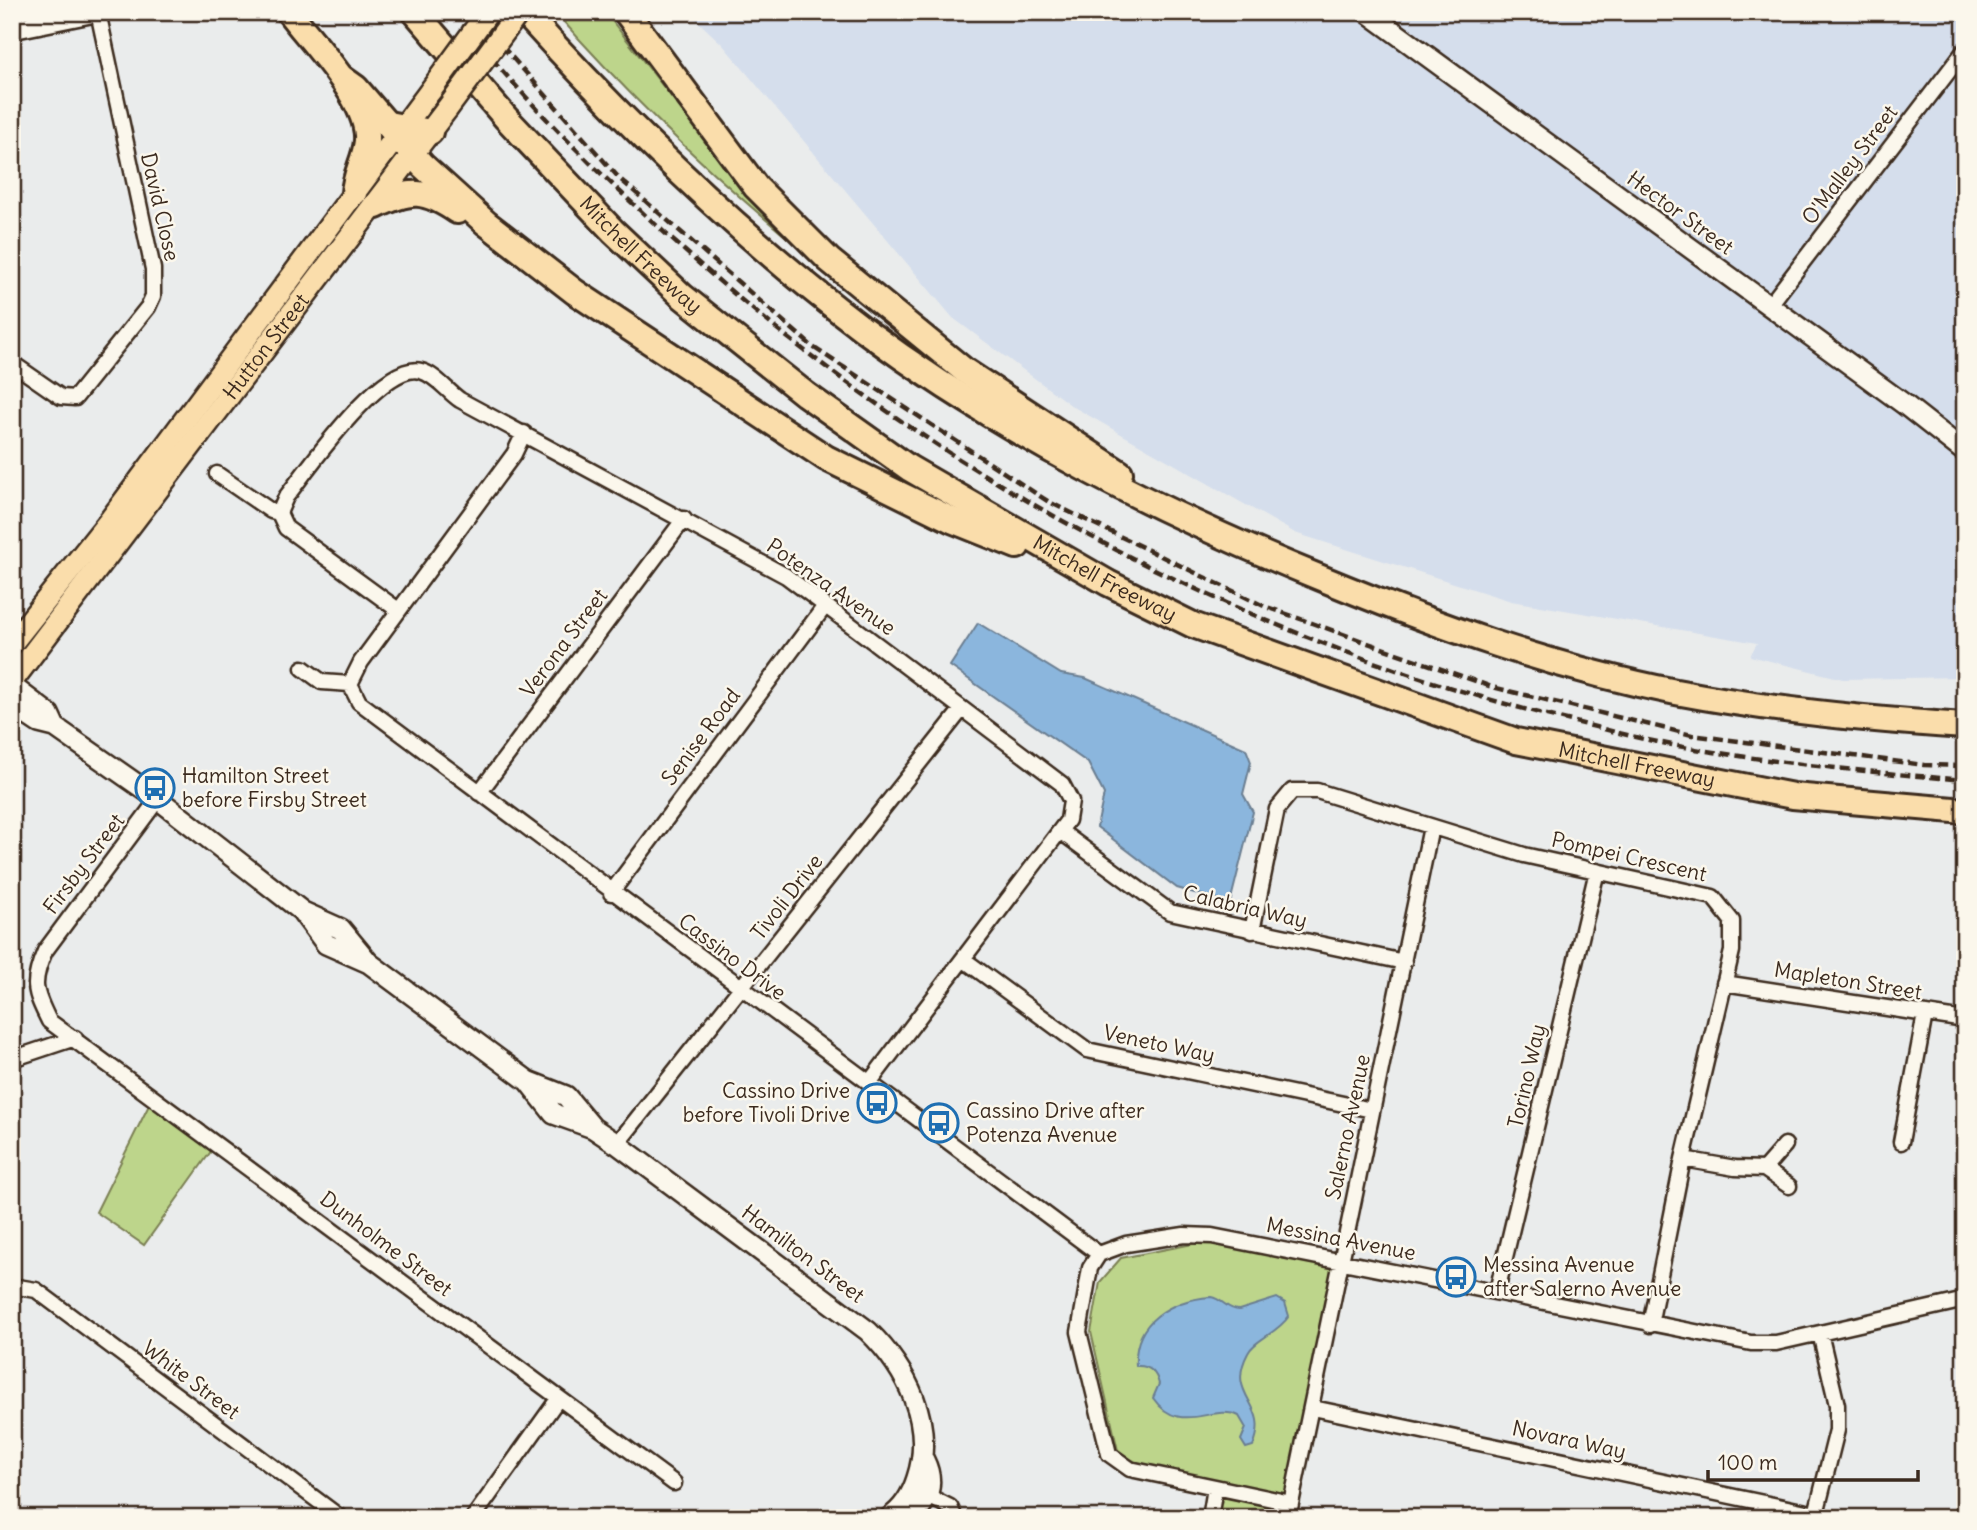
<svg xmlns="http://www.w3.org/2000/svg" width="1977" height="1530" font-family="Delius,sans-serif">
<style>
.built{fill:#d5deec}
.green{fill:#bdd58b;stroke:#7c8054;stroke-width:2}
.water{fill:#8bb6dd;stroke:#6b7e91;stroke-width:2}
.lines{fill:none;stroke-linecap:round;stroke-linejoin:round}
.street-casing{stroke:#3b2a1e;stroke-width:19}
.secondary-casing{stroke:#3b2a1e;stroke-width:24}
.primary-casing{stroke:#3b2a1e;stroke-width:26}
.highway-casing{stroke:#3b2a1e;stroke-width:30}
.street{stroke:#fbf7ec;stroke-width:14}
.secondary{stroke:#fbf7ec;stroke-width:19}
.primary{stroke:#faddab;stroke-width:21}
.highway{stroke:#faddab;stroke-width:24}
.rail{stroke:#3b2a1e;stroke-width:4.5;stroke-dasharray:10 5;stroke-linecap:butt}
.primary-bridge-casing{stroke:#3b2a1e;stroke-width:26;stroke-linecap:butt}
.primary-bridge{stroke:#faddab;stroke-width:21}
.labels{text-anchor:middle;stroke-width:5;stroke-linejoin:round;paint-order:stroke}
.street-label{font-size:21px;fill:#3b2a1e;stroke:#fbf7ec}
.poi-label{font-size:21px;fill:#3b2a1e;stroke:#fbf7ec;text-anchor:start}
</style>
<rect width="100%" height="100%" fill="#eaecec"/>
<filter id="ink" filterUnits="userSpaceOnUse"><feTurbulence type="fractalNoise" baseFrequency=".0143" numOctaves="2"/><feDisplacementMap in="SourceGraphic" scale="14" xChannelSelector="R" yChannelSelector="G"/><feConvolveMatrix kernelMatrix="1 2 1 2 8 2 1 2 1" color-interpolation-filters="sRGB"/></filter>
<g filter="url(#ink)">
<path class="built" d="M 688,12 L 1965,12 L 1965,677 L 1843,679 L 1750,656 L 1757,643 L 1511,601 L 1295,533 L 1072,406 L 953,318 L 722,44 Z"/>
<path class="green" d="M 555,12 L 605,12 L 734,177 L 809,256 C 718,181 633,101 555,12 Z
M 150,1103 L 212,1150 L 144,1245 L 96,1212 Z
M 1203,1242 L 1340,1267 L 1291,1499 L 1159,1471 L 1119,1455 L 1091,1332 L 1100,1282 L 1121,1258 Z
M 1222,1494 L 1292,1508 L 1289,1518 L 1216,1518 Z"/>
<path class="water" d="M 978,623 L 1061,674 L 1085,678 L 1246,749 L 1251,762 L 1243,794 L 1253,812 L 1230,903 L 1177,888 L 1097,827 L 1104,794 L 1088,763 L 950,666 Z
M 1211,1297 C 1223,1299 1227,1310 1239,1310 L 1277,1298 L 1285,1303 L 1289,1316 C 1278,1333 1254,1340 1248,1353 C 1224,1398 1272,1402 1253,1446 L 1246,1448 L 1241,1440 L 1246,1428 L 1239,1416 C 1212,1403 1180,1437 1153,1398 L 1159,1384 C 1156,1371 1149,1365 1136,1366 C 1133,1321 1171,1300 1211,1297 Z"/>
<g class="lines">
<g class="street-casing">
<path id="street" d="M 1769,306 L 1965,50
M 12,363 L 61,397 L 75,398 L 148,307 L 153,296 L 153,269 L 98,12
M 524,433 L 514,454 L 361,662 L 350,684 L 359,702 L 1099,1254
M 217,474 L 271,511 L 279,513
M 398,610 L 286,528 L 279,513 L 286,497 C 308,469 383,360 421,371 C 436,375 448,392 460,400 L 786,576 L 1062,784 L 1071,801 L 1068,820 L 869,1083
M 303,668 L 322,682 L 350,684
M 479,793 L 684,519
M 158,799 L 45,951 C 31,983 34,991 49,1021 L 674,1483
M 1060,831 L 1170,912 L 1404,962
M 611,893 L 825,606
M 1252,931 L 1277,809 L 1292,791 L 1317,791 L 1524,855 L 1713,897 L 1732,921 L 1732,951 L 1683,1159 L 1650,1325
M 963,959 L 1087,1050 L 1372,1110
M 1724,983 L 1965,1020
M 12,1059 L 75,1038
M 1901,1142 L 1925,1014
M 617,1144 L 962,709
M 1683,1159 L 1735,1168 L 1764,1169 L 1789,1186
M 1764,1169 L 1785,1145
M 12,1286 L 36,1290 L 341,1518
M 1497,1291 L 1597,871
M 1313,1408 L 1816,1514
M 918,1491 L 950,1507 L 955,1518
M 1291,1503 L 1130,1469 L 1109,1454 L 1079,1332 L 1090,1268 L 1099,1254 L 1126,1244 L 1184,1235 L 1212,1236 L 1751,1343 L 1776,1343 L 1965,1300
M 473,1518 L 558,1399
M 1210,1518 L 1215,1488
M 1288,1518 L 1431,827
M 1815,1518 L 1837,1430 L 1837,1405 L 1820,1333"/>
</g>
<g class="secondary-casing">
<path id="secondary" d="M 1367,12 L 1904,404 L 1965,452
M 12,29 L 95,12
M 12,686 L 49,714 L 55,727
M 12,705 L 39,723 L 55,727 L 158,799 L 303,912 L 341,929 L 369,963
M 303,913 L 326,944 L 369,963 L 528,1081 L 566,1096 L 592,1127
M 528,1081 L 554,1114 L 593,1128 L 617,1144 L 868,1331 C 907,1369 935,1424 917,1478 C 912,1494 903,1509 889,1518
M 908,1518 C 930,1503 935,1482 924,1460"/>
</g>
<g class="primary-casing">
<g id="primary">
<path d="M 12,643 L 111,519 L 431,90"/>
<path id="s1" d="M 12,681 L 447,109"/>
</g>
</g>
<g class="highway-casing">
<g id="highway">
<path d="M 289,12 C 312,43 370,101 367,141 C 365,160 355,174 354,193"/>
<path id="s2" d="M 415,12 L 506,118 L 613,231 L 682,296 L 805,394 L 909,468 L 1108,583 L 1193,625 L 1516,741 L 1793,796 L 1965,811"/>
<path d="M 524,12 C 628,127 739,235 863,329 C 1004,434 1159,512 1321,578 C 1435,625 1554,668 1676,692 C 1771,710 1868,720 1965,726"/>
<path d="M 626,12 L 756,187 L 829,260 L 965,371 L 1120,473"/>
<path d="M 342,78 L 356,88 L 422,165 L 486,223 L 575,292 L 826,458 L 952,520 L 1017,546"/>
<path d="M 388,124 L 430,132"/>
<path d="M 376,206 C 411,189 424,189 457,211"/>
</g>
</g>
<use href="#street" class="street"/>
<use href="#secondary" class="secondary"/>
<use href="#primary" class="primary"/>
<use href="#highway" class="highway"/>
<path class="rail" d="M 454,12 C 522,100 602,177 685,251 C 938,478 1244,642 1575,722 C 1609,730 1643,740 1678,746 C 1773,763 1869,772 1965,780
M 472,12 L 620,179 L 813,347 L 1049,502 L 1264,606 L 1492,687 L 1692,735 L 1924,765 L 1965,766"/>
<g class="primary-bridge-casing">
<path id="primary-bridge" d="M 431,90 L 488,12
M 447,109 L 519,12"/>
</g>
<use href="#primary-bridge" class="primary-bridge"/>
</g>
</g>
<defs>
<g id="bus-ring" transform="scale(2.0125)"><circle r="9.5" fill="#fbf7ec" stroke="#1f6fb2" stroke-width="1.5"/><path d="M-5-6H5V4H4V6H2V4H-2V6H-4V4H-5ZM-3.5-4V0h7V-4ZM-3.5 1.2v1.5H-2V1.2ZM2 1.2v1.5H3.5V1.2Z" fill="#1f6fb2"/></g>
</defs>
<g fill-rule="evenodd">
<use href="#bus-ring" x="155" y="788"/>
<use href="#bus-ring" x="877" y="1103"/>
<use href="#bus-ring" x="939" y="1123"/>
<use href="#bus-ring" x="1456" y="1277"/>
</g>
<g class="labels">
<g class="street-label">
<text transform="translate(1850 165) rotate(-53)" y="7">O'Malley Street</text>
<text transform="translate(160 207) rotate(77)" y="7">David Close</text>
<text transform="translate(1680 213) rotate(36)" y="7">Hector Street</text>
<text dy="7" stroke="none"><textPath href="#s2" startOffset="332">Mitchell Freeway</textPath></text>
<text dy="7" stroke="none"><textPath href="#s1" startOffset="420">Hutton Street</textPath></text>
<text dy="7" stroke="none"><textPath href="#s2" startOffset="900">Mitchell Freeway</textPath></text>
<text transform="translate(831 587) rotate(35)" y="7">Potenza Avenue</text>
<text transform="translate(564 643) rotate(-53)" y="7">Verona Street</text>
<text transform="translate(701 737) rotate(-53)" y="7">Senise Road</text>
<text dy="7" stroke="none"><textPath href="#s2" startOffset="1466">Mitchell Freeway</textPath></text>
<text transform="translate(1629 857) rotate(13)" y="7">Pompei Crescent</text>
<text transform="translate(84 864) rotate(-53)" y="7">Firsby Street</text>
<text transform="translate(787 897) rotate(-52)" y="7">Tivoli Drive</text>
<text transform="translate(1245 907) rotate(13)" y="7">Calabria Way</text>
<text transform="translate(732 957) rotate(37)" y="7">Cassino Drive</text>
<text transform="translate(1848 981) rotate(9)" y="7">Mapleton Street</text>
<text transform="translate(1159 1044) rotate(12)" y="7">Veneto Way</text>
<text transform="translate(1527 1076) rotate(-77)" y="7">Torino Way</text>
<text transform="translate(1348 1127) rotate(-78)" y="7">Salerno Avenue</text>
<text transform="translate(1341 1239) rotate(11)" y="7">Messina Avenue</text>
<text transform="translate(386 1244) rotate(37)" y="7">Dunholme Street</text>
<text transform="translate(803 1254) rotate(37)" y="7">Hamilton Street</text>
<text transform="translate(191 1380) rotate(37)" y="7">White Street</text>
<text transform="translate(1569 1440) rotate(12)" y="7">Novara Way</text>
</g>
<g class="poi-label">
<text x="182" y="783">Hamilton Street<tspan x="182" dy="24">before Firsby Street</tspan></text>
<text x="850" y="1098" text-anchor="end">Cassino Drive<tspan x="850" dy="24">before Tivoli Drive</tspan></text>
<text x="966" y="1118">Cassino Drive after<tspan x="966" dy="24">Potenza Avenue</tspan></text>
<text x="1483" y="1272">Messina Avenue<tspan x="1483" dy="24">after Salerno Avenue</tspan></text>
</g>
</g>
<rect width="1977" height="1530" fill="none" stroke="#fbf7ec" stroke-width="42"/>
<rect x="21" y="21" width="1935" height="1488" fill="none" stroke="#3b2a1e" stroke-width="2.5" filter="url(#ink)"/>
<path d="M1708 1470v10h210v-10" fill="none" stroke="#3b2a1e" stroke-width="3.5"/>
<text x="1718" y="1470" font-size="21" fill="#3b2a1e" stroke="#fbf7ec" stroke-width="5" paint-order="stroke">100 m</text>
</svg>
